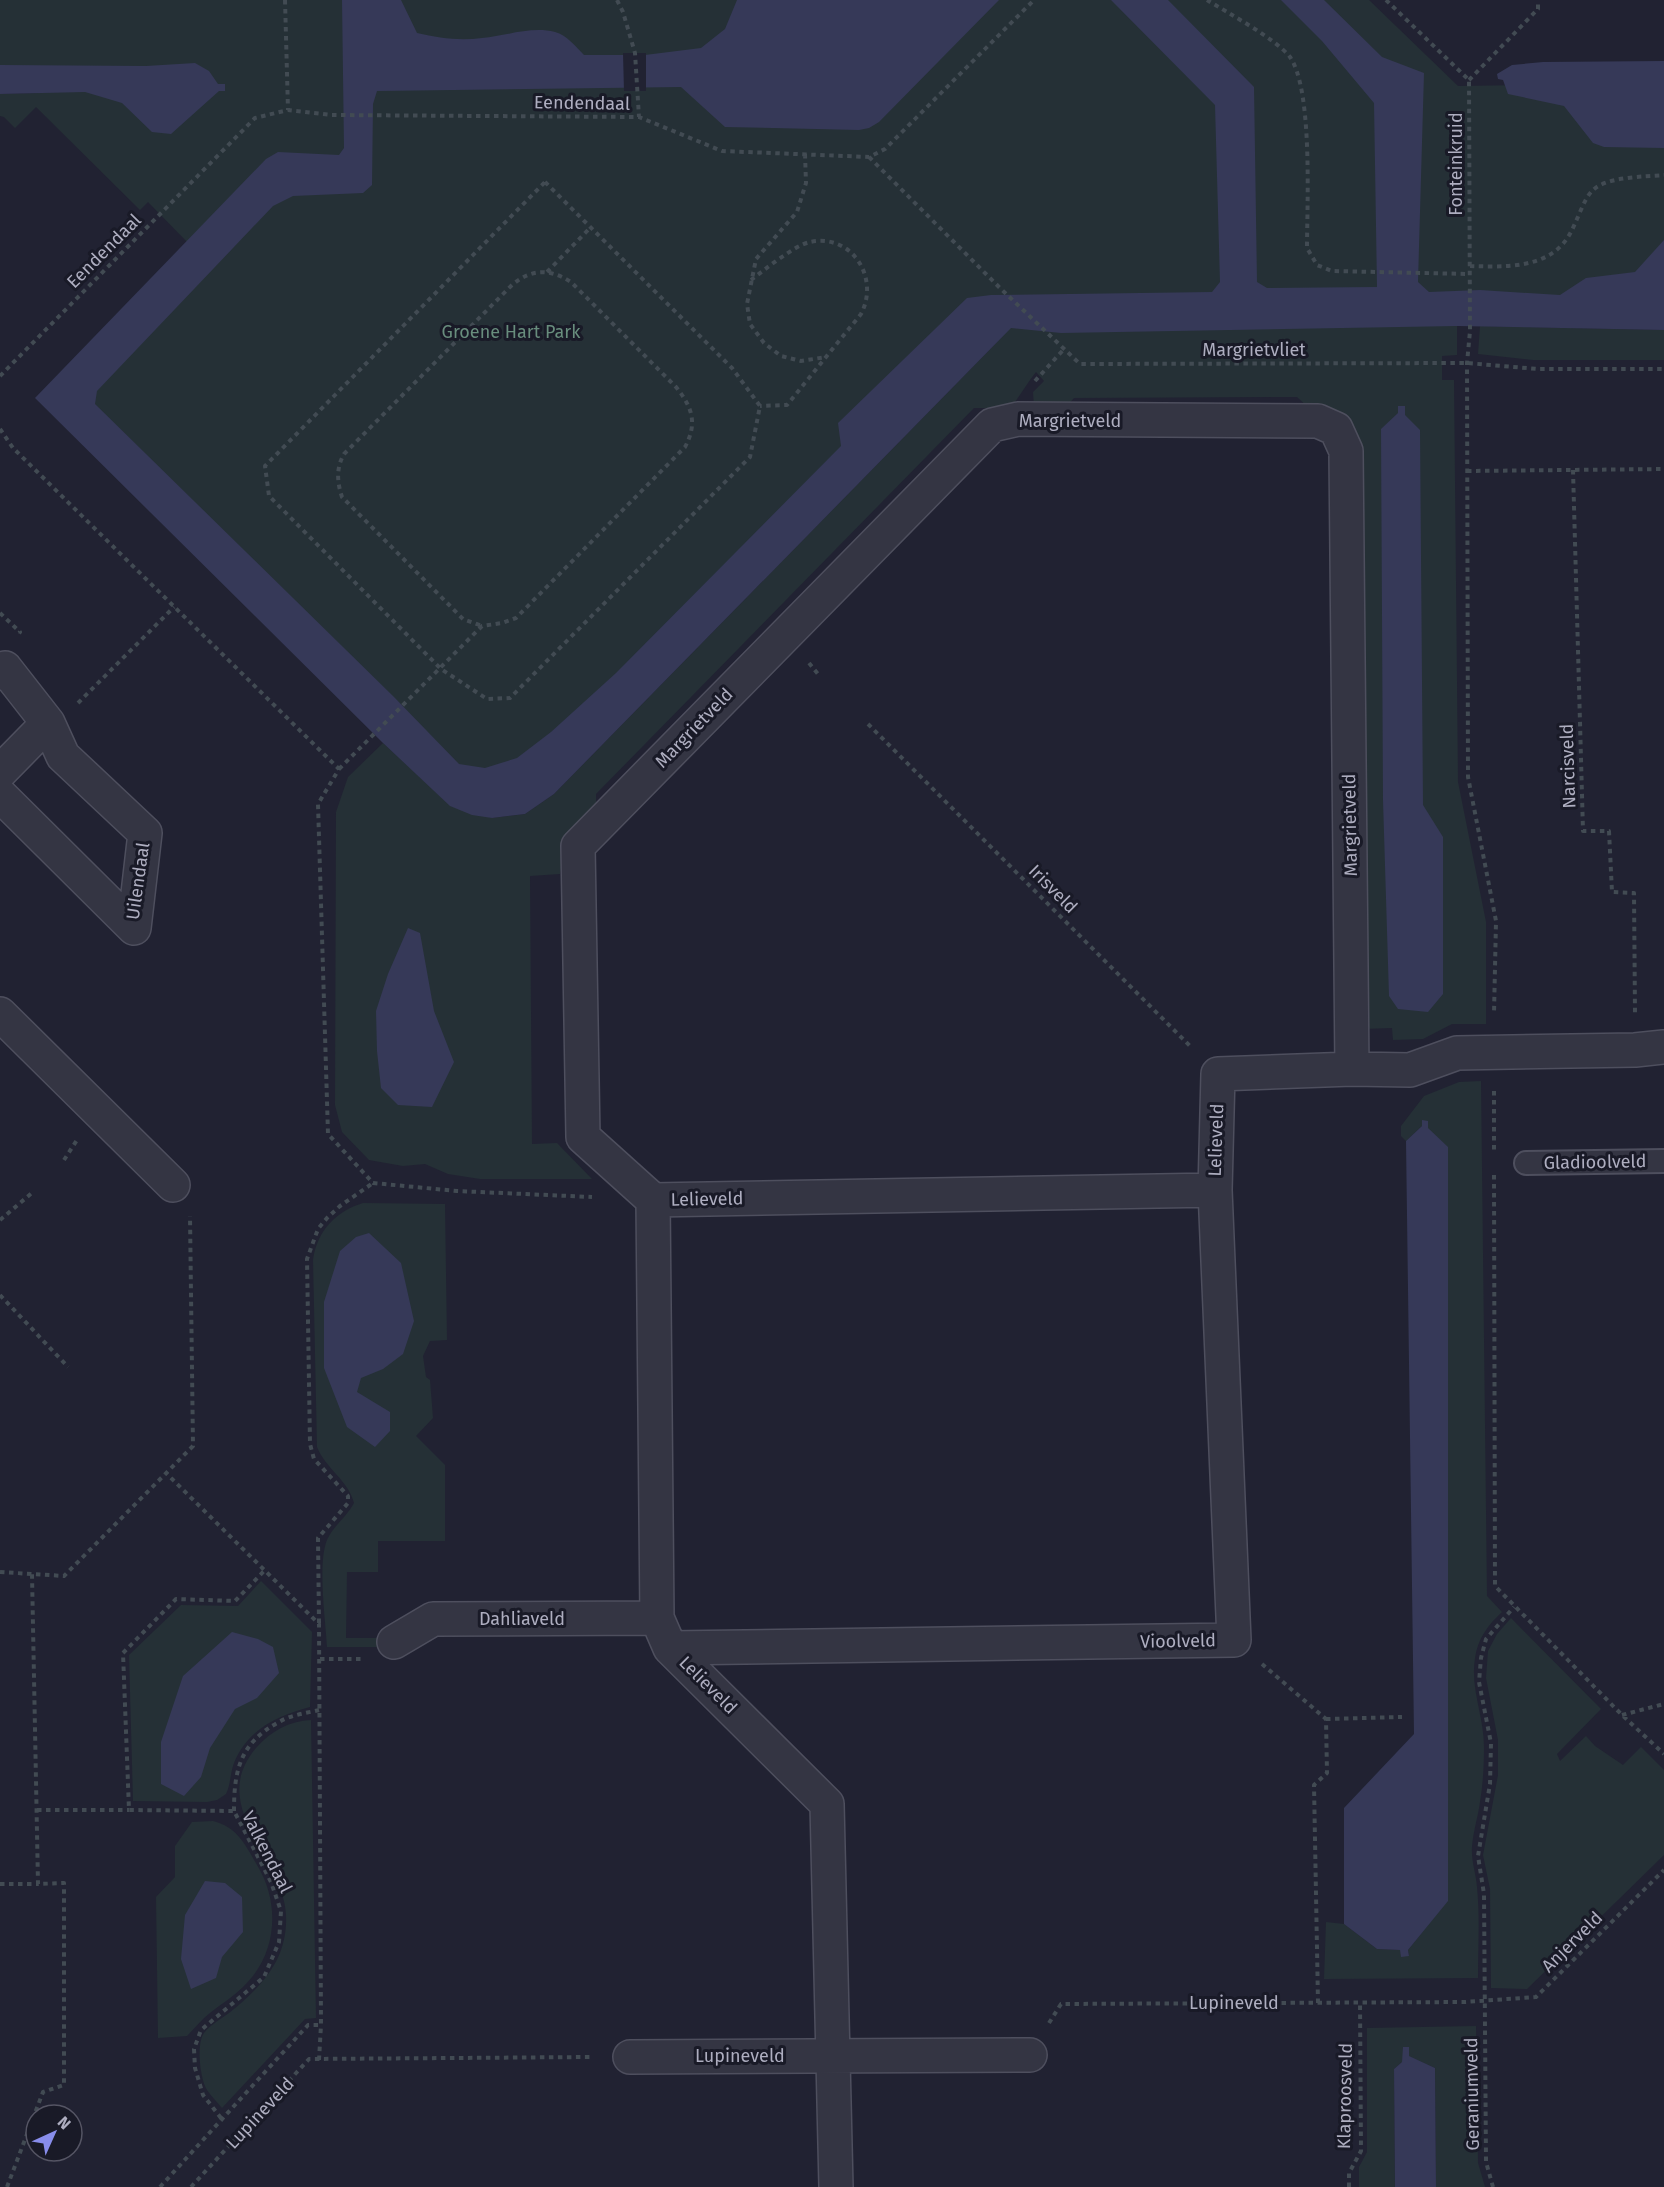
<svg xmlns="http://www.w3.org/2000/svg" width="1664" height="2187" font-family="'Fira Sans',sans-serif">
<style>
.green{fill:#253036}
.water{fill:#363958}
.pier{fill:#212232}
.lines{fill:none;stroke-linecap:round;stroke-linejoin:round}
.service-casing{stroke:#4e4f5e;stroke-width:26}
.minor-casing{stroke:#4e4f5e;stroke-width:36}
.path{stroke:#424b53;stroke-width:4;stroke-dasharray:4.5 4.5;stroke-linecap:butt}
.service{stroke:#343543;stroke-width:22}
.minor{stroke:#343543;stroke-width:33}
.labels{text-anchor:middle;stroke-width:6;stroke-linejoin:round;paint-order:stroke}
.street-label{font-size:18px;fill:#aeaec0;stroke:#191a27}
.park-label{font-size:18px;fill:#688d7d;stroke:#191a27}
</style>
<rect width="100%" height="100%" fill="#212232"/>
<path class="green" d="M 0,0 L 1369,0 L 1458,86 L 1664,83 L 1664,312 L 1442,326 L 1457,326 L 1457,355 L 1442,356 L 1442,380 L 1454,380 L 1458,782 L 1486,922 L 1486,1024 L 1452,1024 L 1423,1039 L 1393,1040 L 1392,1028 L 1363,1029 L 1345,418 L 1333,409 L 1309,408 L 1297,397 L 1074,398 L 1066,407 L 1034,408 L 1033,392 L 1044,381 L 1036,372 C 1026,384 1020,397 1010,408 L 974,408 L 596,794 L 596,811 L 565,843 L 560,874 L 530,876 L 532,1144 L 557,1143 L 592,1179 L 480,1179 L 448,1174 L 425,1164 L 403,1166 L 369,1160 L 342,1132 L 335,1105 L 336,812 L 348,777 L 383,743 L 451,806 L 492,818 L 525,814 L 554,794 L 1003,336 L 531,787 L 463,790 L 57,391 L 190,245 L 148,202 L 140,210 L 36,107 L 15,128 L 4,117 L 0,116 L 0,94 L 39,93 L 0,85 Z
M 1480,326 L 1664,330 L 1664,360 L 1533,360 L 1478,354 Z
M 1481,1081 L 1487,1596 L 1502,1612 C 1488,1625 1478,1638 1475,1658 C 1470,1689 1484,1716 1484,1747 C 1484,1766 1483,1784 1480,1802 C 1478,1817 1473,1832 1472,1847 C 1471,1861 1476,1873 1477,1887 C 1480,1917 1478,1948 1478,1978 L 1324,1979 L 1326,1922 L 1344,1924 L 1377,1949 L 1400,1950 L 1409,1956 L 1408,1950 L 1448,1900 L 1422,1126 L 1406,1141 L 1401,1136 L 1401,1126 L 1424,1096 L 1459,1082 Z
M 363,1203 L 445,1204 L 447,1340 L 430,1341 L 423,1356 L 426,1377 L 430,1380 L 433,1418 L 416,1436 L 445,1465 L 445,1541 L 378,1541 L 378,1572 L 347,1572 L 346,1638 L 377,1638 L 378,1647 L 327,1647 C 326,1622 316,1557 329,1536 C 336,1524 347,1516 354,1503 C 349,1481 325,1468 317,1447 L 313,1260 C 317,1231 336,1211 363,1203 Z
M 261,1581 L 312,1632 L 310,1707 C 277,1716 248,1729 234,1763 C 230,1773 231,1784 226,1794 L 217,1800 L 207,1802 L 133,1801 L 129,1655 L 181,1605 L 238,1606 Z
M 1511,1618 L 1601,1709 L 1557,1754 L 1560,1761 L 1586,1736 L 1595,1746 L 1623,1765 L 1641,1747 L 1664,1770 L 1664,1855 L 1527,1989 L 1491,1988 L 1490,1889 L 1483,1855 L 1498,1775 L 1498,1740 L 1486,1678 L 1488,1651 L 1497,1634 Z
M 311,1720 L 316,2018 L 305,2019 L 222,2108 C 217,2102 211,2096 207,2090 C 200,2079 196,2044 204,2033 C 210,2025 221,2019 229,2013 C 261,1987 288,1960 286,1915 C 284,1858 206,1807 256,1748 C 271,1731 289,1721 311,1720 Z
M 213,1821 C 237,1827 245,1844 257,1865 C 281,1904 277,1955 243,1987 C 233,1997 221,2004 210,2013 C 202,2019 195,2028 187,2036 L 158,2038 L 156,1897 L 175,1877 L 175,1846 L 192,1822 Z
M 1476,2026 L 1478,2163 L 1485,2187 L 1436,2187 L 1435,2068 L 1408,2056 L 1408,2047 L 1402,2062 L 1394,2069 L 1395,2187 L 1359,2187 L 1359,2167 L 1367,2152 L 1367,2028 Z"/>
<path class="water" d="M 342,0 L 401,0 L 417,33 C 439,38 459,41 482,38 C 506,36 531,26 555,32 C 567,35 576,47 584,55 L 645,55 L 701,48 L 725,29 L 737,0 L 999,0 L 879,122 L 869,128 L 859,130 L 725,127 L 681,87 L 377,91 L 373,104 L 372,185 L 363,193 L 293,196 L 273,206 L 97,391 L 95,404 L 394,697 L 459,764 L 485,768 L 517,758 L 551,732 L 616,673 L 841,446 L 838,423 L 967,298 L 991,295 L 1212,292 L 1220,282 L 1215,105 L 1111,0 L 1168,0 L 1254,87 L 1257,282 L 1267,288 L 1377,287 L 1374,103 L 1322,41 L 1281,0 L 1324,0 L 1382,57 L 1424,73 L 1418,282 L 1429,292 L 1480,290 L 1560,295 L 1586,278 L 1635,272 L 1664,240 L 1664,330 L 1457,326 L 1061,333 L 1011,328 L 554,794 L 525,814 L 492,818 L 472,815 L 450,806 L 383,743 L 35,398 L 266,159 L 278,152 L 339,155 L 344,148 Z
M 1664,61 L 1664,148 L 1604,147 L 1593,143 L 1564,106 L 1508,94 L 1503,80 L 1498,79 L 1497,74 L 1512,65 L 1543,62 Z
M 195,63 L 209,71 L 218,84 L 225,84 L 225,91 L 219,91 L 171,134 L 152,132 L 122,103 L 85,92 L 0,94 L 0,65 L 146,66 Z
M 1398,406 L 1405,406 L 1405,415 L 1420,430 L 1423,805 L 1443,837 L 1443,994 L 1428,1012 L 1398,1009 L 1389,996 L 1383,800 L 1381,429 L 1398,413 Z
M 408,928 L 420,933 L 434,1011 L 454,1062 L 432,1107 L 398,1105 L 381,1088 L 377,1051 L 376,1011 L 388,974 Z
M 1422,1120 L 1428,1121 L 1428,1128 L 1448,1147 L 1448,1901 L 1408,1950 L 1409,1956 L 1401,1957 L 1400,1950 L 1377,1949 L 1344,1924 L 1344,1808 L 1414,1734 L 1406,1141 L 1422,1126 Z
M 369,1233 L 401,1263 L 414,1321 L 403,1354 L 383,1369 L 361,1378 L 357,1392 L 390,1412 L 390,1431 L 375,1447 L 347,1427 L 324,1368 L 324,1302 L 340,1251 L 356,1237 Z
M 232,1632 L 258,1639 L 273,1647 L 279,1673 L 257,1698 L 235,1709 L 210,1748 L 201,1777 L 184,1796 L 161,1784 L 161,1742 L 183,1676 Z
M 205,1881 L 225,1883 L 242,1897 L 243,1932 L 222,1957 L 216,1978 L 191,1989 L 181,1959 L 185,1915 Z
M 1403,2047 L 1409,2047 L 1409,2056 L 1435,2068 L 1436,2187 L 1395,2187 L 1394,2069 L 1402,2062 Z"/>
<path class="pier" d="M 623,53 L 646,53 L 646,91 L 624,91 Z"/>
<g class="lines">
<g class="service-casing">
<path id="service" d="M 1526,1163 L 1664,1161"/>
</g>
<g class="minor-casing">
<path id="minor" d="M 0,673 L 5,668 L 48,723 L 63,756 L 145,833 L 134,928 L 0,795
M 0,772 L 48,723
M 0,1014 L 173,1185
M 653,1200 L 583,1137 L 578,846 L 992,425 L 1018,419 L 1318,421 L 1336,429 L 1346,451 L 1352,1069
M 394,1642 L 433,1619 L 657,1618
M 670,1648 L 1234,1640 L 1215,1190
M 630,2057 L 1030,2055
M 836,2187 L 827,1804 L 670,1648 L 657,1618 L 653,1200 L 1215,1190 L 1218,1074 L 1352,1069 L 1410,1070 L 1457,1053 L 1635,1050 L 1664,1047"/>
</g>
<path class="path" d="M 285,0 L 288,110
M 617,0 L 623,12 L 635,53 L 639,117
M 1207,0 C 1228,13 1276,39 1290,57 C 1313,90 1307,205 1307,248 L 1317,265 L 1332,271 L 1469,274
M 1386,0 L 1469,80 L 1470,331 L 1467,363 L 1468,777 L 1496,921 L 1494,1014
M 1469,80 L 1538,9 L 1538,0
M 805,154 L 806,183 L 797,212 L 756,259 L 747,304 L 750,324 L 764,343 L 781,356 L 801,361 L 826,357
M 869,157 L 1001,289 L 1080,364 L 1467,363 L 1538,369 L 1664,369
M 545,182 L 732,368 L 760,406 L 750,457 L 510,698 L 487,699 L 441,669 L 269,496 L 265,466 Z
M 1470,266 C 1504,267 1548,269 1568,237 C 1576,225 1583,200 1592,191 C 1606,176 1645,177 1664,175
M 547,272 L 590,228
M 751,280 C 764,270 795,245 810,242 C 852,233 880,278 861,314 L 787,405 L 760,406
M 0,376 L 255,118 L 288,110 L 331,115 L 639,117 L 722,151 L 869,157 L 885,149 L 1034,0
M 1035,381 L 1064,349
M 0,429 L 13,448 L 339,769 L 318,804 L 328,1134 L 373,1183 L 457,1191 L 592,1197
M 1573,470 L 1583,831 L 1609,831 L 1612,892 L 1634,893 L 1635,1013
M 1467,471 L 1664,469
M 0,613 L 20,632 L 19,633
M 809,663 L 818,674
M 78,703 L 174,607
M 868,724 L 1192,1048
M 339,769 L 482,626 L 502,623 L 516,618 L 685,447 C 698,423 692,407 676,387 L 571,282 C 549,268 531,269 512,285 L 344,454 C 336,468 337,482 342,497 L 463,619 L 482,626
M 1494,1091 L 1494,1152
M 64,1160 L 77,1140
M 1494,1175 L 1495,1586 L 1622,1715 L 1664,1754
M 0,1220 L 33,1192
M 0,1295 L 68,1367
M 0,1572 L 64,1576 L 193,1446 L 190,1216
M 319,1623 L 318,1538 L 348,1503 L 348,1496 L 314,1459 L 310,1444 L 307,1259 L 318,1229 L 327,1218 L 340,1206 L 373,1183
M 320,1659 L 361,1659
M 1262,1664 L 1326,1719
M 1622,1715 L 1664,1704
M 1326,1719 L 1402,1717
M 37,1810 L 129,1810
M 234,1811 C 234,1770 240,1743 279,1722 C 290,1715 307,1713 319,1710
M 0,1884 L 38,1884
M 1318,2003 L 1314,1785 L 1327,1773 L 1326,1719
M 1049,2023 L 1061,2004 L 1465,2002 L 1536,1997 L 1664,1870
M 319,2060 L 321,2025
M 221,2118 L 203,2095 L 195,2068 L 194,2049 L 201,2030 L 264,1977 L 279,1942 L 281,1911 L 271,1882 L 234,1811 L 129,1810 L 123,1653 L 176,1599 L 235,1601 L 264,1571
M 7,2187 L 43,2092 L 64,2085 L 64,1883 L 38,1884 L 32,1574
M 160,2187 L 308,2025 L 321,2025 L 319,1624 L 166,1473
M 191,2187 L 309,2059 L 593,2057
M 1349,2187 L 1349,2173 L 1361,2151 L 1360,2002
M 1493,2187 L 1486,2162 L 1484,1894 L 1478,1856 L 1490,1784 L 1491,1743 L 1479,1682 L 1481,1658 L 1486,1639 L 1514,1607"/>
<use href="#service" class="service"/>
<use href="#minor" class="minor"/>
</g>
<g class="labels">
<g class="street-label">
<text transform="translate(582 103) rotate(1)" y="6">Eendendaal</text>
<text transform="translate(1456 164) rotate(-90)" y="6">Fonteinkruid</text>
<text transform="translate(104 251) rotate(-45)" y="6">Eendendaal</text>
<text x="1254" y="356">Margrietvliet</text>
<text x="1070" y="427">Margrietveld</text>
<text transform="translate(694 728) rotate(-46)" y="6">Margrietveld</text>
<text transform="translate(1568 766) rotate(-92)" y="6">Narcisveld</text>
<text transform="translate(1350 825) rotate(-91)" y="6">Margrietveld</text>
<text transform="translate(138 881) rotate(-82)" y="6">Uilendaal</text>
<text transform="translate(1053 889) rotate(45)" y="6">Irisveld</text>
<text transform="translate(1216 1140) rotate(-88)" y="6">Lelieveld</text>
<text transform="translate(1595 1162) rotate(-1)" y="6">Gladioolveld</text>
<text transform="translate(707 1199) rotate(-1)" y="6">Lelieveld</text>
<text x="522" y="1625">Dahliaveld</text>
<text transform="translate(1178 1641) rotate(-1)" y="6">Vioolveld</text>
<text transform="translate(708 1685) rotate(45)" y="6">Lelieveld</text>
<text transform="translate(267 1852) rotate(63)" y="6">Valkendaal</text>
<text transform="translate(1572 1942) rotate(-45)" y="6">Anjerveld</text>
<text x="1234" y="2009">Lupineveld</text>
<text x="740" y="2062">Lupineveld</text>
<text transform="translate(1472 2094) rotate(-91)" y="6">Geraniumveld</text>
<text transform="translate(1345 2096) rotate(-89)" y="6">Klaproosveld</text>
<text transform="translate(260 2113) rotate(-47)" y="6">Lupineveld</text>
</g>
<g class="park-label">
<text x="511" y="338">Groene Hart Park</text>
</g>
</g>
<g transform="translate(54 2133) rotate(45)"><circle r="28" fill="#191a27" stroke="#555564" stroke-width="1.5"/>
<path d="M0-4.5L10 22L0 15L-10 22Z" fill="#888deb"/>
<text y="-9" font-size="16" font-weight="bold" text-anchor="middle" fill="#aeaec0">N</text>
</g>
</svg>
